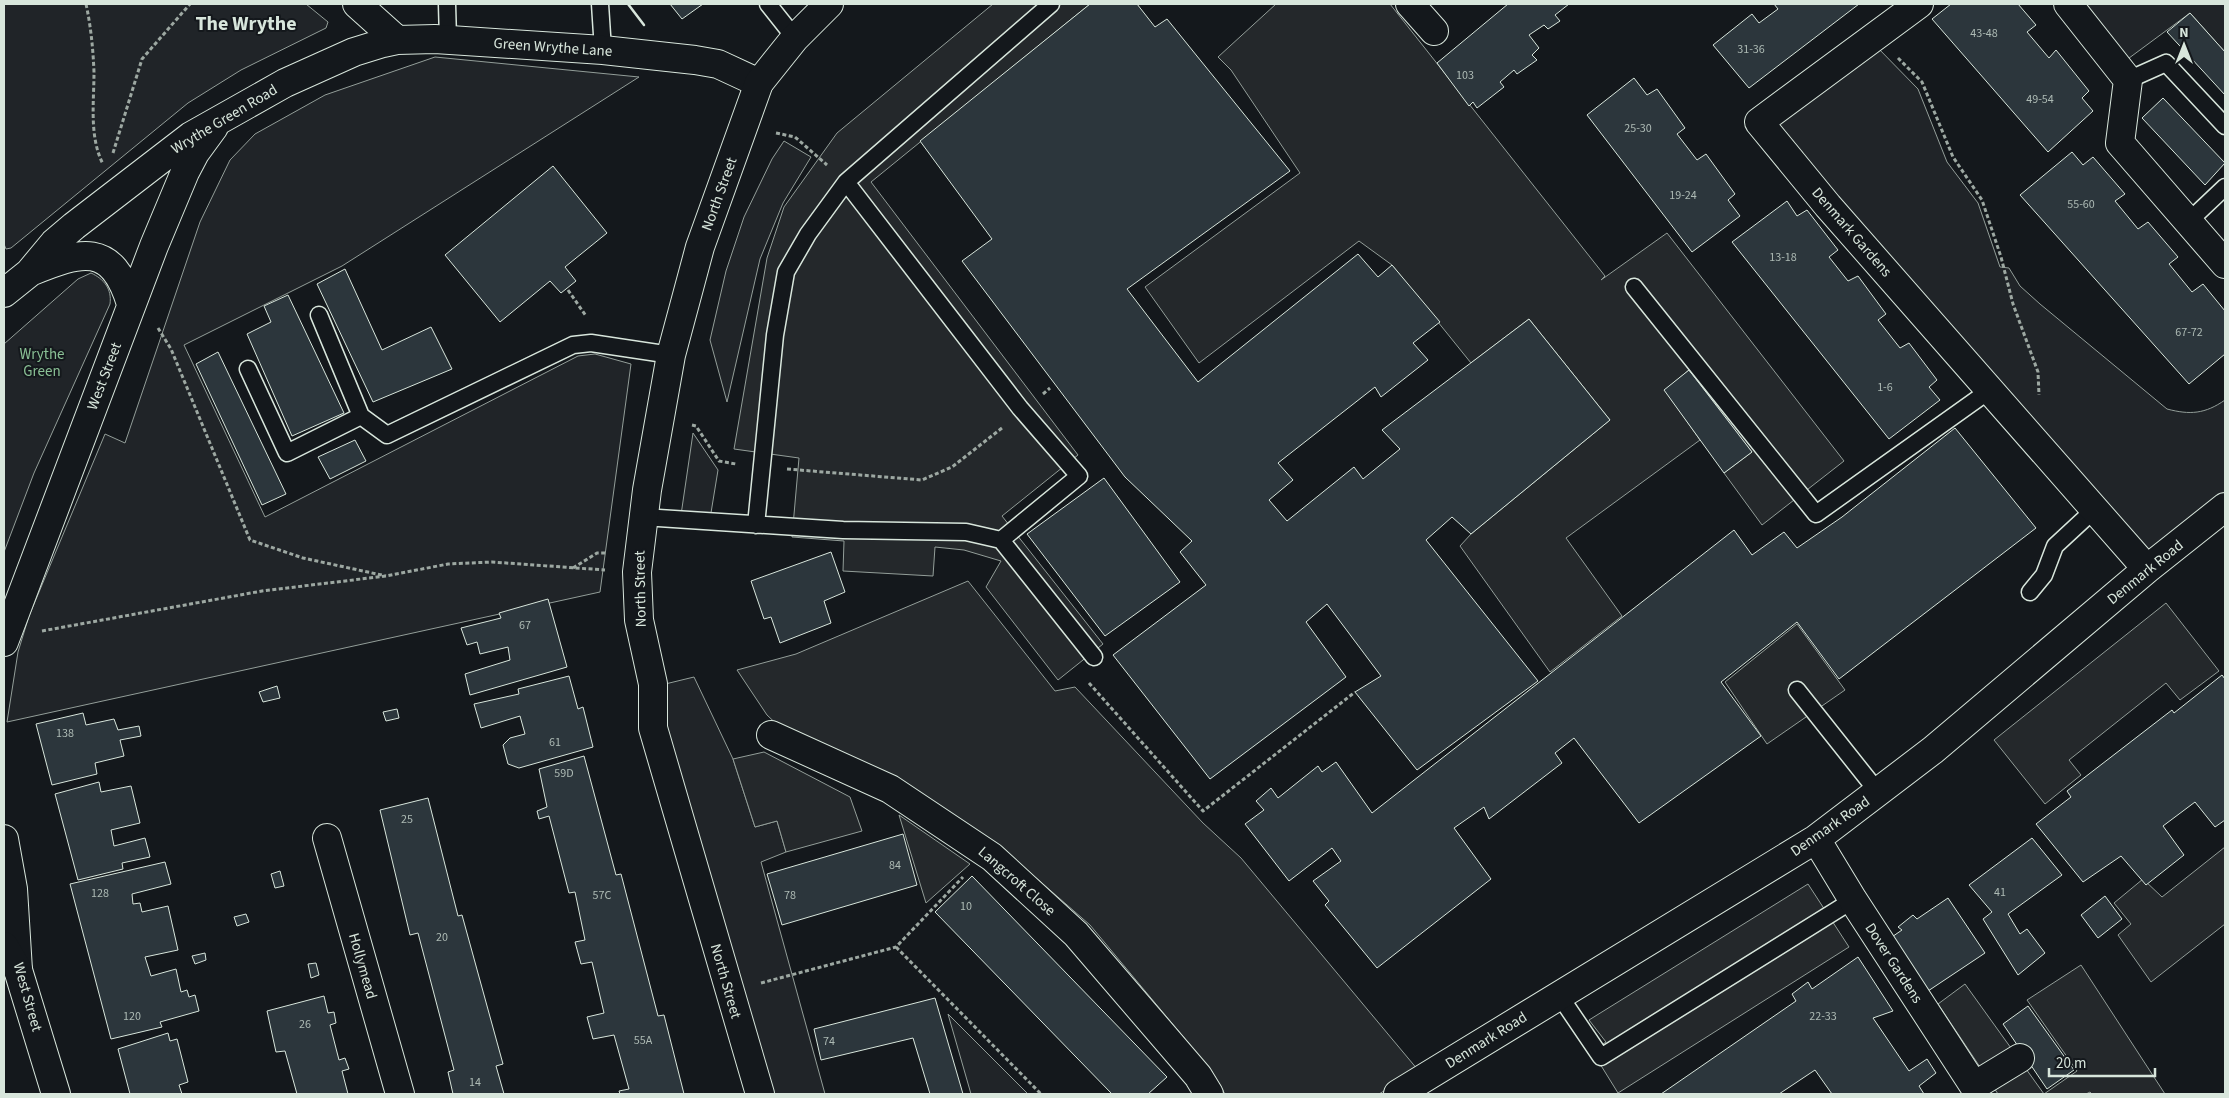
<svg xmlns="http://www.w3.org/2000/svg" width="2229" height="1098" font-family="'Source Sans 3',sans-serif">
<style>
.green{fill:#202428;stroke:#939e99}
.parking{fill:#24282b;stroke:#939e99}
.building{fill:#2c363c;stroke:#d8e6dc}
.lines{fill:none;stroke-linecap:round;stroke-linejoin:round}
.service-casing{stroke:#d8e6dc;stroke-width:19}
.minor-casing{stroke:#d8e6dc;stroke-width:30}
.tertiary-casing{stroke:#d8e6dc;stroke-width:30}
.secondary-casing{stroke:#d8e6dc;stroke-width:30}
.path{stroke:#9da8a2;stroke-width:3;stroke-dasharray:4 2.5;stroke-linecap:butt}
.service{stroke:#14181c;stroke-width:16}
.minor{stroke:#14181c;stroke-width:28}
.tertiary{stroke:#14181c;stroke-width:28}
.secondary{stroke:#14181c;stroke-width:28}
.wall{stroke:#d8e6dc;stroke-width:2.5}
.labels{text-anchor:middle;stroke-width:4;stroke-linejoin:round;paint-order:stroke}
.number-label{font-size:12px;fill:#adbab4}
.street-label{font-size:15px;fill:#d8e6dc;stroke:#14181c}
.park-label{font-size:15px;fill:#8ac095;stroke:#14181c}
.district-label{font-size:20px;font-weight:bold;fill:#d8e6dc;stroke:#14181c}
</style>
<rect width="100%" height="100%" fill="#14181c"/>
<path class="green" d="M 4,4 L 306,4 L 328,22 L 326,28 L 241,70 L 188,103 L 11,248 L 6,249 L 4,244 Z
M 2085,4 L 2225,4 L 2225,52 L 2190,13 L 2121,64 Z
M 1875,45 L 1918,89 L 1947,162 L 1978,203 L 2000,267 L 2009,268 L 2020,286 L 2040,304 L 2167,409 C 2190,415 2205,414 2225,400 L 2225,497 L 2148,557 L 1770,119 Z
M 435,57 L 639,77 L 342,266 L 184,345 L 265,517 L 578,356 L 595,354 L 631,364 L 600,592 L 7,722 L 18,652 L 29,616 L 105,434 L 125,443 L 200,222 L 230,160 L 255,134 L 325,95 Z
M 784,141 L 811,157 L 783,203 L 760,259 L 727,402 L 710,340 L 726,271 L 744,217 L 772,159 Z
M 91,273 C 104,279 112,289 110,304 L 34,473 L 4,552 L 4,344 L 78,279 Z
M 693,433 L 718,470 L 710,519 L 681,515 Z
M 694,677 L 733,759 L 755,827 L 777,821 L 786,852 L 761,862 L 825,1094 L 760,1094 L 731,999 L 657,686 Z
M 948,1014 L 1028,1094 L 971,1094 Z"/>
<path class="parking" d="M 993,4 L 1090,4 L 871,182 L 1078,455 L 1002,516 L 1103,644 L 1058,680 L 986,587 L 1001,561 L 964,550 L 935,547 L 933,576 L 843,571 L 844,541 L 792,537 L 799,458 L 734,449 L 767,258 L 784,207 L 837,133 Z
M 1276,4 L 1390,4 L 1605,276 L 1601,280 L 1667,233 L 1844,461 L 1762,525 L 1724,473 L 1752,452 L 1689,370 L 1665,390 L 1700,440 L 1566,538 L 1622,616 L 1550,672 L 1460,546 L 1471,534 L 1610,420 L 1529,319 L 1471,363 L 1392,265 L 1359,241 L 1199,363 L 1145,287 L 1300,173 L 1231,70 L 1218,57 Z
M 968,581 L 1055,691 L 1075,687 L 1203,823 L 1241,858 L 1418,1070 L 1379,1094 L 1225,1094 L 1211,1070 L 1090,925 L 1004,850 L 785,732 L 767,715 L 737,670 L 796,654 Z
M 2166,603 L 2219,671 L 2180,700 L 2166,683 L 2069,760 L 2081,775 L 2045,804 L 1994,740 Z
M 1797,624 L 1845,690 L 1767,744 L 1725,682 Z
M 764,752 L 850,797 L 862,831 L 786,852 L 777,821 L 755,827 L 733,759 Z
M 899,815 L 970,864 L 926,903 Z
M 2225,847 L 2225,924 L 2151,982 L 2118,935 L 2131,924 L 2114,903 L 2143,879 L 2162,897 Z
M 1808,884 L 1849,947 L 1618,1093 L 1592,1051 L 1606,1042 L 1589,1020 Z
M 2081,965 L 2165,1094 L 2092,1094 L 2090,1092 L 2086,1094 L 2044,1094 L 2077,1071 L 2027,1000 Z
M 1965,984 L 2044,1094 L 1998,1094 L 1938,1004 Z"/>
<path class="building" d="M 670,4 L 703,4 L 682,19 Z
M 1090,4 L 1137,4 L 1155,27 L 1167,19 L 1290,171 L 1127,289 L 1198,382 L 1358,254 L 1378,277 L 1392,265 L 1440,322 L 1413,343 L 1428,360 L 1381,397 L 1375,387 L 1278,463 L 1293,480 L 1269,500 L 1287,521 L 1354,467 L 1363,479 L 1400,449 L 1382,430 L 1529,319 L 1610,420 L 1471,534 L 1452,517 L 1426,540 L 1538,681 L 1417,770 L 1355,692 L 1381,676 L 1327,604 L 1306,622 L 1346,677 L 1210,779 L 1113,655 L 1206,585 L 1180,552 L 1192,541 L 1125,477 L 962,261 L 992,239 L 920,141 Z
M 1508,4 L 1569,4 L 1555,15 L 1560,21 L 1548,29 L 1544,25 L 1529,35 L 1539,48 L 1532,55 L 1537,60 L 1517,74 L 1514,70 L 1500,82 L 1504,87 L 1477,108 L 1473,102 L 1469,106 L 1437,63 Z
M 1774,4 L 1859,4 L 1749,88 L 1713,45 L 1752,14 L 1759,23 L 1778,9 Z
M 1951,4 L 2018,4 L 2036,25 L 2027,32 L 2049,58 L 2056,50 L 2089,91 L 2082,98 L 2093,111 L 2048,152 L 1932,19 Z
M 2190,13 L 2225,52 L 2225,95 L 2167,32 Z
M 1634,78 L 1647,95 L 1657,89 L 1685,128 L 1677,134 L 1697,160 L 1706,154 L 1735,194 L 1728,200 L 1740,216 L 1692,252 L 1587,115 Z
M 2163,98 L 2225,163 L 2205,185 L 2142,118 Z
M 2072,152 L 2083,165 L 2093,157 L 2125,194 L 2115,201 L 2138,229 L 2148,222 L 2178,257 L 2169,264 L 2192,292 L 2203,284 L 2225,311 L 2225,354 L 2189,384 L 2020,195 Z
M 553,166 L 607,233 L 565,267 L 576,281 L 561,293 L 550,281 L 500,322 L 445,255 Z
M 1787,201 L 1797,216 L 1807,210 L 1838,250 L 1829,257 L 1848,281 L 1858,276 L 1886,314 L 1878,320 L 1900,348 L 1909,343 L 1937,380 L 1929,387 L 1940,400 L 1889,439 L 1732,242 Z
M 345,269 L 382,350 L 431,327 L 452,369 L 373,402 L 317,284 Z
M 288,295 L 344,413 L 292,436 L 247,334 L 271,322 L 264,306 Z
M 218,352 L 286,494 L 262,505 L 196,364 Z
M 1689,370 L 1752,452 L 1724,473 L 1664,390 Z
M 1955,428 L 2036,528 L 1839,679 L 1797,622 L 1721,682 L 1761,736 L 1639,823 L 1574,738 L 1555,753 L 1562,763 L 1489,819 L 1484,807 L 1454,828 L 1491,879 L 1377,968 L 1325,905 L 1329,901 L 1313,881 L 1341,861 L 1332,848 L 1289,881 L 1245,824 L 1264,810 L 1256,801 L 1271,788 L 1278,798 L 1318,766 L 1322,772 L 1336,762 L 1372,813 L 1734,530 L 1752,555 L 1784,532 L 1797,548 L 1842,517 Z
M 355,440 L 366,461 L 330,479 L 318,457 Z
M 1104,478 L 1180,582 L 1105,636 L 1027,534 Z
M 831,552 L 845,592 L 824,601 L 831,623 L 780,643 L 771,617 L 764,619 L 751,581 Z
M 548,599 L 567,667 L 470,695 L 465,674 L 510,660 L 508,647 L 480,654 L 477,642 L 467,645 L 461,628 L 501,618 L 499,613 Z
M 2222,675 L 2225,679 L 2225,820 L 2215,827 L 2195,802 L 2163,826 L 2184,855 L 2146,885 L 2121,856 L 2083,882 L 2036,824 L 2071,797 L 2067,791 L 2172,710 L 2174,713 Z
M 569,676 L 578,709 L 583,707 L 593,747 L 519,768 L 508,764 L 503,745 L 510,738 L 525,734 L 520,716 L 481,728 L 474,704 L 519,694 L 518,689 Z
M 277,686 L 280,698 L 263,702 L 259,692 Z
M 397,709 L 399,718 L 386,721 L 383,712 Z
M 83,713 L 86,725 L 114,719 L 118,730 L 139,726 L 141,736 L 120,740 L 124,756 L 95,763 L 97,774 L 52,785 L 36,724 Z
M 584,756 L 616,875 L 621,874 L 658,1016 L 664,1015 L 684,1094 L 620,1094 L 619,1091 L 629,1089 L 614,1035 L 593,1039 L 587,1017 L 604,1013 L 592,962 L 581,964 L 575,942 L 585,940 L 575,892 L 569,893 L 549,816 L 539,819 L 537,811 L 547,807 L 539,769 Z
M 99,782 L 101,792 L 131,786 L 140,823 L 111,830 L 114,846 L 145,838 L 150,857 L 122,863 L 123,869 L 78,880 L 55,794 Z
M 428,798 L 458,916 L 462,915 L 503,1064 L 496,1066 L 504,1094 L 453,1094 L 448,1072 L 454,1070 L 418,933 L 410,935 L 380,810 Z
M 903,834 L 917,885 L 782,925 L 767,874 Z
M 2032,838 L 2062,875 L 2008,914 L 2020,934 L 2027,929 L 2045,953 L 2018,975 L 1983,919 L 1992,912 L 1969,885 Z
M 165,862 L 171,884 L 132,894 L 133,904 L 140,903 L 142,912 L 168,906 L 178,950 L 145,957 L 151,976 L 176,969 L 181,992 L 187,990 L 189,997 L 195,995 L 199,1011 L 160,1022 L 162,1027 L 111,1039 L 70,884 Z
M 280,871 L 284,886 L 275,888 L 271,874 Z
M 972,876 L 1167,1077 L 1148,1094 L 1112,1094 L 935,912 Z
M 2105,896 L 2122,919 L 2098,938 L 2081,915 Z
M 1948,898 L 1985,953 L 1922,995 L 1886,941 L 1902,930 L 1898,927 L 1913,915 L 1917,919 Z
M 246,914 L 249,922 L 237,926 L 234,917 Z
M 205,953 L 206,960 L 195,964 L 192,956 Z
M 1858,957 L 1893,1011 L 1873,1018 L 1909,1071 L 1927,1059 L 1936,1073 L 1919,1086 L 1924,1094 L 1832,1094 L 1815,1070 L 1779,1094 L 1661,1094 L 1796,1001 L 1792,994 L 1808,982 L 1812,989 Z
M 316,963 L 319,975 L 311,978 L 308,964 Z
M 324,996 L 328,1013 L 334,1012 L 336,1023 L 330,1025 L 339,1060 L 345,1058 L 349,1069 L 342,1071 L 348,1094 L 297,1094 L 285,1051 L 276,1052 L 267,1011 Z
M 935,998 L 963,1094 L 930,1094 L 913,1038 L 821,1060 L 814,1029 Z
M 2028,1006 L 2074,1070 L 2047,1089 L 2003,1024 Z
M 168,1033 L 170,1041 L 177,1039 L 188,1082 L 179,1085 L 182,1094 L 130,1094 L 118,1049 Z"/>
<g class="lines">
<g class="service-casing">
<path id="service" d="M 447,4 L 448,40
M 600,4 L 603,50
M 768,4 L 795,38
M 2128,80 L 2166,63 L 2225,126
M 2188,222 L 2225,187
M 1634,287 L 1816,514 L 1990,390
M 319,315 L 361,416
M 248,369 L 287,453 L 361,416 L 387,435 L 573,345 L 591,343 L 671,355
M 643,517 L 843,530 L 966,532 L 1001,540 L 1079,476 L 1020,408 L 846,182
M 756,525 L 775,335 L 786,272 L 808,234 L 846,182 L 1051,4
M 1001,540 L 1094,657
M 2030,592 L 2044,575 L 2055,546 L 2095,509
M 1797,690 L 1878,792
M 1559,995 L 1601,1057 L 1853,900"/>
</g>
<g class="minor-casing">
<path id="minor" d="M 1410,4 L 1434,31
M 1919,4 L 1759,122 L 1828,206 L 2147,569
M 2068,4 L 2128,80 L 2120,143 L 2225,264
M 771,735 L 890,789 L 992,857 L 1076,934 L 1198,1076 L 1209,1094
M 327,838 L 400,1094
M 1816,839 L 1853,900 L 1974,1086 L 1977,1094
M 1974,1086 L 2020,1058
M 1398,1094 L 1816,839 L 1933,750 L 2147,569 L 2225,507"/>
</g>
<g class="tertiary-casing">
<path id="tertiary" d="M 357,4 L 397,40
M 30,272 C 81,251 112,241 131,304
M 4,293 L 29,273 L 54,243 L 74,226 L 191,136 L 285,83 L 354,52 L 383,43 L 397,40 L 435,39 L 603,50 L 695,60 L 718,64 L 759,83
M 4,642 L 154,246 L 185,172 L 195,153 L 214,127
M 4,839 L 13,889 L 18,970"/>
</g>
<g class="secondary-casing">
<path id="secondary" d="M 4,946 L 18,970 L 56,1094
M 760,1094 L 653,728 L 653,684 L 639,620 L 637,572 L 647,490 L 671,355 L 700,247 L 759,83 L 795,38 L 829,4"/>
</g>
<path class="path" d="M 86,4 C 91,27 93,49 94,72 C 94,102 89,137 103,164
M 1898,58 L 1922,82 L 1953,157 L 1982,200 L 2001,257 L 2013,304 L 2038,372 L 2039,395
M 776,133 L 795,137 L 827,165
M 113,153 L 142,59 L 190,4
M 568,290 L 586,316
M 158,328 L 171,349 L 250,540 L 303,558 L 386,576
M 1043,394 L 1050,388
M 692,425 L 696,426 L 719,461 L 736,464
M 787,469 L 922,480 L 952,467 L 1002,428
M 573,568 L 597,553 L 607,553
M 42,631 L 262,591 L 386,576 L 448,564 L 492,562 L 605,570
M 1089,683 L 1203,811 L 1355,692
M 896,947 L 1041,1094
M 761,983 L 896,947 L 963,877"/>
<use href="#service" class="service"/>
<use href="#minor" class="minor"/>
<use href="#tertiary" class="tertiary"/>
<use href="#secondary" class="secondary"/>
<path class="wall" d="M 628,4 L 644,25"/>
</g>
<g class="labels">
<g class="number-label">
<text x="1984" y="37">43-48</text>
<text x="1751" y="53">31-36</text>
<text x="1465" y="79">103</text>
<text x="2040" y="103">49-54</text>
<text x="1638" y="132">25-30</text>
<text x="1683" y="199">19-24</text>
<text x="2081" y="208">55-60</text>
<text x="1783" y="261">13-18</text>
<text x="2189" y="336">67-72</text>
<text x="1885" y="391">1-6</text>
<text x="525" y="629">67</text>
<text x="65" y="737">138</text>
<text x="555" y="746">61</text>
<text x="564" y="777">59D</text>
<text x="407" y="823">25</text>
<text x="895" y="869">84</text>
<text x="2000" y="896">41</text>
<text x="100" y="897">128</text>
<text x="602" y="899">57C</text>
<text x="790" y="899">78</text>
<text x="966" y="910">10</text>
<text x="442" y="941">20</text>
<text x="132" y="1020">120</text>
<text x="1823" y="1020">22-33</text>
<text x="305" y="1028">26</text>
<text x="643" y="1044">55A</text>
<text x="829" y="1045">74</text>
<text x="475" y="1086">14</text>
</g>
<g class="street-label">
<text transform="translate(553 47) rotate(4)" y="5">Green Wrythe Lane</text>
<text transform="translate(224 119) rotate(-31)" y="5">Wrythe Green Road</text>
<text transform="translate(719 194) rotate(-70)" y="5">North Street</text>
<text transform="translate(1852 232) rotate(49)" y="5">Denmark Gardens</text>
<text transform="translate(104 376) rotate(-69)" y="5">West Street</text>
<text transform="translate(2145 572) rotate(-39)" y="5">Denmark Road</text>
<text transform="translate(640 589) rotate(-91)" y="5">North Street</text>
<text transform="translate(1830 826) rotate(-35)" y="5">Denmark Road</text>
<text transform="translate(1017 881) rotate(41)" y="5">Langcroft Close</text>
<text transform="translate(1894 963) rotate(57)" y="5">Dover Gardens</text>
<text transform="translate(363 966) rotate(74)" y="5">Hollymead</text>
<text transform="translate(726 981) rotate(74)" y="5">North Street</text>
<text transform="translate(28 997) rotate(74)" y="5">West Street</text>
<text transform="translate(1486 1040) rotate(-32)" y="5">Denmark Road</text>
</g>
<g class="park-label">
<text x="42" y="359">Wrythe<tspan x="42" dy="17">Green</tspan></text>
</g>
<g class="district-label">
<text x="246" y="30">The Wrythe</text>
</g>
</g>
<rect width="2229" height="1098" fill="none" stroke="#d8e6dc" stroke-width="10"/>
<g transform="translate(2184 45)" stroke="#14181c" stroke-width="4" paint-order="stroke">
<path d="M0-4L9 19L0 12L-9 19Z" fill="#d8e6dc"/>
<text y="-8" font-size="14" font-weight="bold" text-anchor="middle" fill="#d8e6dc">N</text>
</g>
<path d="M2049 1068v8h106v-8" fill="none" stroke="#d8e6dc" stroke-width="2.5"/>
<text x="2056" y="1068" font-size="15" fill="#d8e6dc" stroke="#14181c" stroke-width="4" paint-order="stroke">20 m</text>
</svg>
